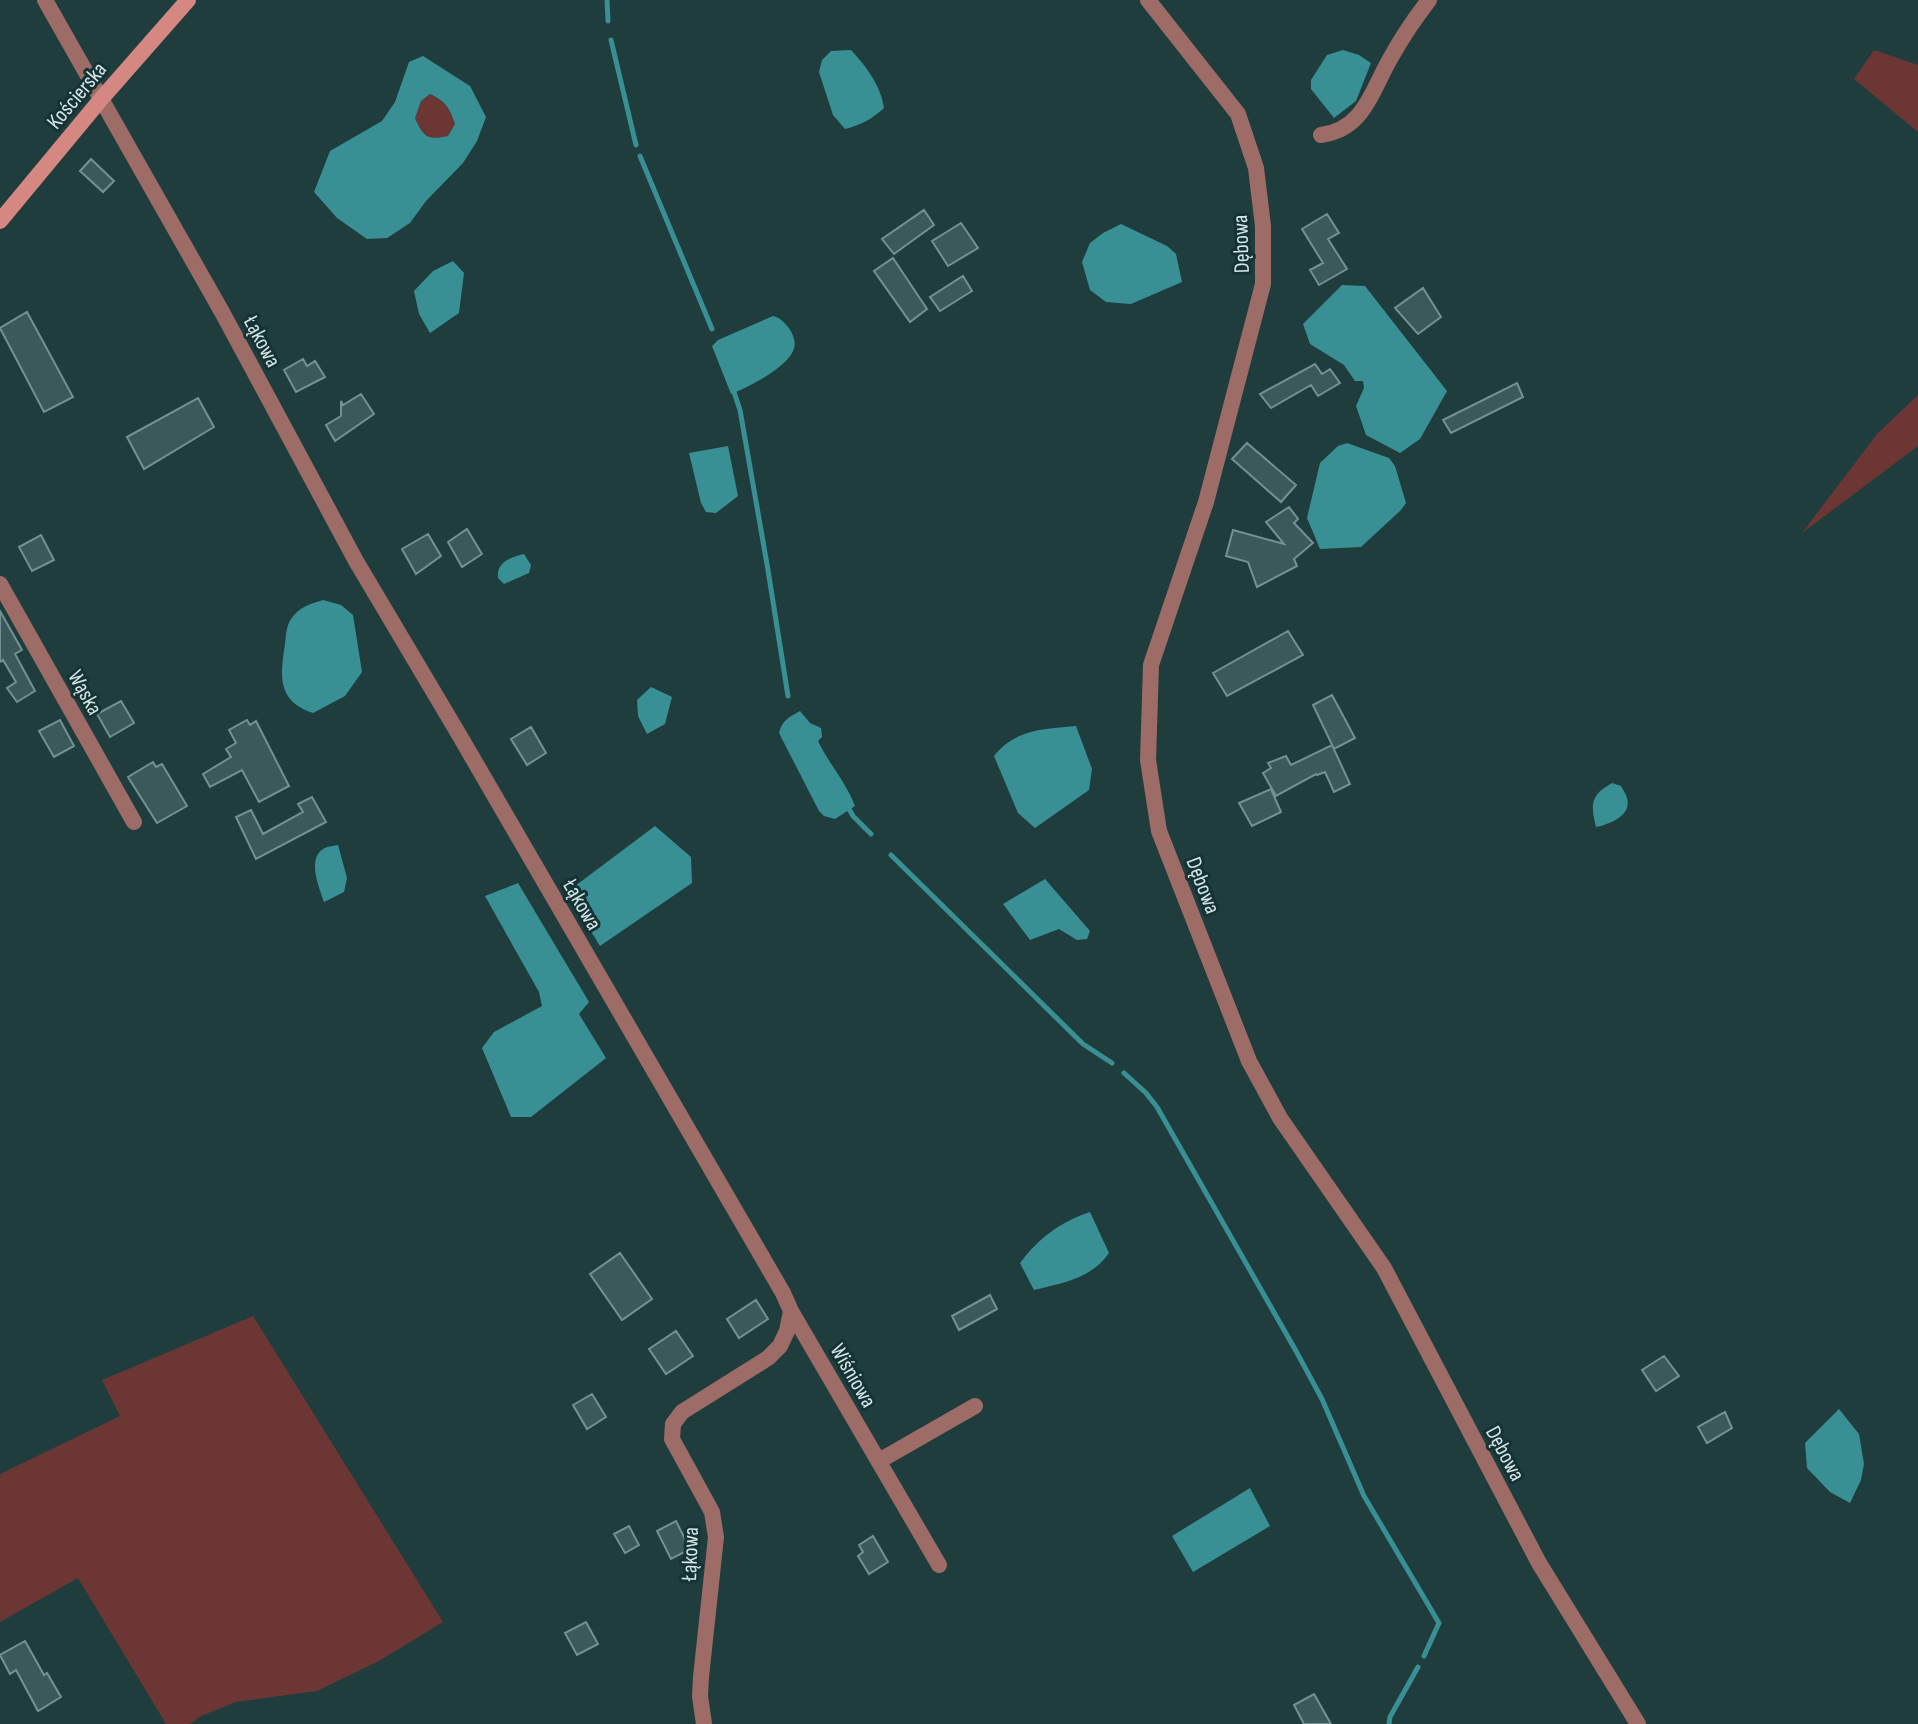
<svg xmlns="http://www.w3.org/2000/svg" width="1918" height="1724" font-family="'Sofia Sans Condensed',sans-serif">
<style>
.green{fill:#6b3633}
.water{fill:#399094;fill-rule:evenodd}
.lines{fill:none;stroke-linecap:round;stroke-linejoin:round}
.stream{stroke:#399094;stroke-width:5}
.building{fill:#3b595a;stroke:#729192;stroke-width:2}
.minor{stroke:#9d6c67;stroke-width:16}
.secondary{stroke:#d58781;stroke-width:16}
.labels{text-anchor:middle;stroke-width:6;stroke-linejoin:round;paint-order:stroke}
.street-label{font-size:22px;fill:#d6e6e7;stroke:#153334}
</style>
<rect width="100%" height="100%" fill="#203d3e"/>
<path class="green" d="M 1874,50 L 1918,65 L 1918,132 L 1854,79 Z
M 430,94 C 445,102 450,108 455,124 L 448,136 C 427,141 423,136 415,117 L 421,101 Z
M 1918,395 L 1918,446 L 1802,533 L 1877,434 Z
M 253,1316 L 443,1622 L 379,1661 L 317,1691 L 236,1702 L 201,1716 L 190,1724 L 166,1724 L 78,1578 L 0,1622 L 0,1474 L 120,1416 L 102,1380 Z"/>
<path class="water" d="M 851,50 C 866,66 881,86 884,108 C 872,119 861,125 845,129 L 833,115 L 819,72 L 822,60 L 831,51 Z
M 1343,50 L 1359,55 L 1371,63 L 1356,101 L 1334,118 L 1311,89 L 1311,80 L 1327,55 Z
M 423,56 L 470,86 L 486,117 L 477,141 L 463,163 L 426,201 L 410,223 L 387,238 L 367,239 L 337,218 L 314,192 L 330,151 L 382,121 L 395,102 L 409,62 ZM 430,94 C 445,101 450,108 455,124 L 448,136 C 427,141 423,136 415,118 L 421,101 Z
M 1121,224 L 1167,246 L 1176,254 L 1182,282 L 1131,304 L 1106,302 L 1090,290 L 1082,262 L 1090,243 L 1103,233 Z
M 453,261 L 464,273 L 459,313 L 430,333 L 419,314 L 414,291 L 433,271 Z
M 1342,285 L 1365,286 L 1447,391 L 1420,439 L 1400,453 L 1366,435 L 1356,406 L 1364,388 L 1363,381 L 1355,381 L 1344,365 L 1310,344 L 1303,324 Z
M 773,316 C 780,318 783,321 788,327 C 793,333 797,343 793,351 C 786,368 747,388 731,394 L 712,346 L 718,340 Z
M 1347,443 L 1389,458 L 1395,466 L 1406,503 L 1401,510 L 1361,547 L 1320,549 L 1307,518 L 1320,463 L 1338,446 Z
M 728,446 L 738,496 L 716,513 L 706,512 L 701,503 L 689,453 Z
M 524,554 L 531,565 L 529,573 L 504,584 L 498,578 C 496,562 511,557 524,554 Z
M 323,600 L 341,605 L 353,615 L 362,672 L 345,696 L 313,713 C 277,701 280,676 285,644 C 286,637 286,626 291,619 C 299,607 310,604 323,600 Z
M 651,687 L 672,697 L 665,724 L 647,734 L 638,716 L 637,700 Z
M 800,711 L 810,723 L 821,728 L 822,737 L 818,741 C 829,764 846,782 855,806 L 835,819 L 824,816 L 819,811 L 779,733 C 782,720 789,717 800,711 Z
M 1076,726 L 1092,769 L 1089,790 L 1035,828 L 1018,813 L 994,756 C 1015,729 1044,729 1076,726 Z
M 1612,783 L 1621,786 C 1623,790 1626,794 1627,798 C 1632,816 1609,824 1596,827 C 1590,803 1591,795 1612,783 Z
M 655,826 L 691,857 L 692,883 L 600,946 L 567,892 Z
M 338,845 L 347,878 L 344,892 L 324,902 C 319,887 306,857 325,848 C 329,846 334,846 338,845 Z
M 1045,879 L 1090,931 L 1087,939 L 1077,940 L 1059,929 L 1030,940 L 1003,904 Z
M 518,883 L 589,1002 L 579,1014 L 606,1058 L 531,1117 L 511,1117 L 482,1048 L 494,1032 L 542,1006 L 539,992 L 485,896 Z
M 1090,1212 L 1109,1253 C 1091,1279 1062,1283 1034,1290 L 1020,1263 C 1039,1238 1060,1222 1090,1212 Z
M 1839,1409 L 1859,1434 L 1864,1464 L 1861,1480 L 1850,1503 L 1830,1492 L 1807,1468 L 1805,1443 Z
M 1250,1488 L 1270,1526 L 1193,1572 L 1172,1536 Z"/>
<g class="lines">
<path class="stream" d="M 607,0 L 608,21
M 611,40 L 636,145
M 640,156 L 712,329
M 732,386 L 740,410 L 768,570 L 788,696
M 848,807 L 853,816 L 871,834
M 891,855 L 1083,1044 L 1112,1063
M 1124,1073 L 1146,1093 L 1157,1107 L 1296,1351 L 1322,1399 L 1364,1496 L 1439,1623 L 1424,1656
M 1389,1724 L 1390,1717 L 1418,1667"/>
</g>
<path class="building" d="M 91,159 L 114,181 L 103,192 L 80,171 Z
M 924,210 L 934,225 L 894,254 L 882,239 Z
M 1327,214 L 1339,233 L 1328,239 L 1347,269 L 1319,285 L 1310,270 L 1323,263 L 1302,229 Z
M 961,223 L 978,248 L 948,266 L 932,241 Z
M 893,258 L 927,309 L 910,322 L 874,271 Z
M 963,276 L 972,291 L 940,311 L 930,297 Z
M 1423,288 L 1441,317 L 1418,334 L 1395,308 Z
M 27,312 L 73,397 L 44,412 L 0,328 Z
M 303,359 L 307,366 L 315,361 L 325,377 L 296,392 L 284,370 Z
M 1315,364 L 1322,374 L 1330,369 L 1340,383 L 1318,396 L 1311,385 L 1271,408 L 1260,394 Z
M 1517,383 L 1523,397 L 1451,433 L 1443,420 Z
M 361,394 L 374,414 L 335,441 L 326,425 L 341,416 L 341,401 L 343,405 Z
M 198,398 L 214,427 L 144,469 L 127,437 Z
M 1247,443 L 1296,485 L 1281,502 L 1232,459 Z
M 1289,507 L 1298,519 L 1294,523 L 1313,543 L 1294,559 L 1297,566 L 1257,587 L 1248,562 L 1226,556 L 1233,530 L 1284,544 L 1266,522 Z
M 467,529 L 482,554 L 462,567 L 448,542 Z
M 428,534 L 441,556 L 416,574 L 402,549 Z
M 41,535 L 54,560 L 32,571 L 19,547 Z
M 0,611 L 22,650 L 15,654 L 35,691 L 17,702 L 7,688 L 16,682 L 3,660 L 0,662 Z
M 1288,631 L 1303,655 L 1227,696 L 1213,673 Z
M 1332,695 L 1355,738 L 1334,749 L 1313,705 Z
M 121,701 L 134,723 L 110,737 L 97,714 Z
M 60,720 L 74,746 L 54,757 L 39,731 Z
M 247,720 L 250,725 L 256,721 L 289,786 L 259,802 L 242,770 L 210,787 L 203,774 L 231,757 L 226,749 L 236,743 L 229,730 Z
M 531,727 L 546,753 L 527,765 L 511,739 Z
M 1332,745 L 1350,784 L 1334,792 L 1325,772 L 1317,775 L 1316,774 L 1276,796 L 1263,773 L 1271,768 L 1268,763 L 1286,756 L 1291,765 Z
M 153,762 L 156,767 L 162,764 L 187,806 L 157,823 L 128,777 Z
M 1271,789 L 1281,812 L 1252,826 L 1239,803 Z
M 312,797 L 326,822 L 256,859 L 236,817 L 251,810 L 263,834 L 303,812 L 298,804 Z
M 620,1253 L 652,1299 L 622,1320 L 590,1274 Z
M 990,1295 L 997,1309 L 959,1330 L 952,1316 Z
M 756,1300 L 768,1319 L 739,1338 L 727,1319 Z
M 676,1331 L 693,1356 L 666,1374 L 649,1349 Z
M 1664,1356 L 1679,1376 L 1656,1391 L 1642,1370 Z
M 592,1394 L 606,1417 L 587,1429 L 573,1405 Z
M 1725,1412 L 1732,1428 L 1707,1443 L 1698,1427 Z
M 676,1521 L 690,1549 L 671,1559 L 657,1531 Z
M 629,1526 L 639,1545 L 625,1553 L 614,1534 Z
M 873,1536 L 888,1562 L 869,1574 L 858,1556 L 863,1552 L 859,1545 Z
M 586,1622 L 598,1644 L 577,1655 L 565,1633 Z
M 25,1641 L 44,1675 L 47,1673 L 61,1697 L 38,1711 L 16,1670 L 10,1674 L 0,1655 Z
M 1314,1694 L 1331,1724 L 1304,1724 L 1294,1705 Z"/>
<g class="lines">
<path class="minor" d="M 45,0 L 222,312 L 356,561 L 461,738 L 783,1293 L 791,1311 L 787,1331 L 780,1346 L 768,1358 L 682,1412 L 673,1424 L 672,1439 L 712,1512 L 716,1537 L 701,1677 L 700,1696 L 704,1724
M 1148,0 L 1238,114 L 1256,168 L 1263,226 L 1263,284 L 1206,502 L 1151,665 L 1148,760 L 1159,831 L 1249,1061 L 1280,1118 L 1384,1268 L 1539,1563 L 1638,1724
M 1321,135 C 1364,129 1371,92 1390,59 C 1401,39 1415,18 1429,0
M 0,584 L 134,822
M 791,1311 L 939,1565
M 879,1461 L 975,1406"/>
<path class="secondary" d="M 0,221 L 102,98 L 188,0"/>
</g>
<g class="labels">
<g class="street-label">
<text transform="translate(76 95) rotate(-50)" y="8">Kościerska</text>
<text transform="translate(1240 244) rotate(-92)" y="8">Dębowa</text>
<text transform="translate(263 341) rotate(62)" y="8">Łąkowa</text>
<text transform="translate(86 692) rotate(61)" y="8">Wąska</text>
<text transform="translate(1204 885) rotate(69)" y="8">Dębowa</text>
<text transform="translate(583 904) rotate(60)" y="8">Łąkowa</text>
<text transform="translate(854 1375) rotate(60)" y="8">Wiśniowa</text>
<text transform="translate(1506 1453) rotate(62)" y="8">Dębowa</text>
<text transform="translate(689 1554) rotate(-88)" y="8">Łąkowa</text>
</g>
</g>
</svg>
